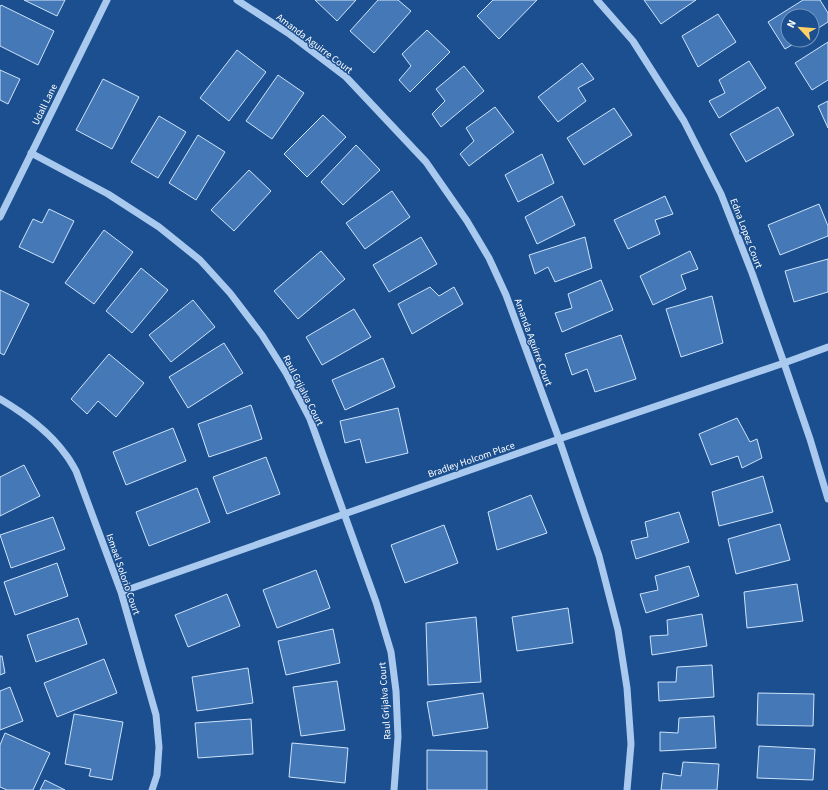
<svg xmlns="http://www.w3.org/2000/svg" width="828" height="790" font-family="'Source Sans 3',sans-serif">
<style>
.building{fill:#4478b7;stroke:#cfe3fa}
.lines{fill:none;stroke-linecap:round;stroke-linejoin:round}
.minor{stroke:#a9c9ee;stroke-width:7}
.labels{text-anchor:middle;stroke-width:3;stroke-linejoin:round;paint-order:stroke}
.street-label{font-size:10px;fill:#fff;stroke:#1b4f8f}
</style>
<rect width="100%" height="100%" fill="#1b4f8f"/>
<path class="building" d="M 24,0 L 65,0 L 57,16 Z
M 315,0 L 356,0 L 337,21 Z
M 378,0 L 398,0 L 411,11 L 374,53 L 350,31 Z
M 493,0 L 537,0 L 499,39 L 477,16 Z
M 644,0 L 696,0 L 661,24 Z
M 803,0 L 820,0 L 828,13 L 828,22 L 812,32 L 812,16 L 788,16 L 788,40 L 800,40 L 785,49 L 768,22 Z
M 1,5 L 54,31 L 38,65 L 0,46 L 0,7 Z
M 718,14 L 736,42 L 698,67 L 682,36 Z
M 427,30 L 450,52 L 410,92 L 399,80 L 411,66 L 402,54 Z
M 828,42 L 828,80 L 812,90 L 795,63 Z
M 237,50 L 266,72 L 229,121 L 200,98 Z
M 749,61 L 766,88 L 719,118 L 709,101 L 725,93 L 719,80 Z
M 582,63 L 594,79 L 578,88 L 586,101 L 558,122 L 538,97 Z
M 464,66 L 484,91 L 441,127 L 432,114 L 445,101 L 436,89 Z
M 0,70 L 20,79 L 8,104 L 0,100 Z
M 278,75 L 304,93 L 272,139 L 246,121 Z
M 103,79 L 139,97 L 112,149 L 76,130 Z
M 828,101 L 828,128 L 818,106 Z
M 495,107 L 514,132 L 469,166 L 460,154 L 474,141 L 466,128 Z
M 778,107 L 794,135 L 746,162 L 730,134 Z
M 614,108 L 632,135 L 584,165 L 567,138 Z
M 323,115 L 346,137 L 307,177 L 284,154 Z
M 159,116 L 186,132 L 158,178 L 131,162 Z
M 198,135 L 225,152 L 196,200 L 169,183 Z
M 356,145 L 380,170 L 343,205 L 321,182 Z
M 542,154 L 554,183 L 518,202 L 505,175 Z
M 249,170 L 271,191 L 234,231 L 211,210 Z
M 392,191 L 410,217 L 365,249 L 346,223 Z
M 562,196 L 575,225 L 537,244 L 525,217 Z
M 665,196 L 673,214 L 655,220 L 660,234 L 628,249 L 614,220 Z
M 819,204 L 828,226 L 828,236 L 780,255 L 768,225 Z
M 49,209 L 74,221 L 53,263 L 19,247 L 33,219 L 42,223 Z
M 104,230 L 133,252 L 94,304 L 65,283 Z
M 421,237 L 437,264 L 389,292 L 373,265 Z
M 585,237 L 592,268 L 555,282 L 548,267 L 535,274 L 529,255 Z
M 321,251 L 345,279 L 298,319 L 274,291 Z
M 690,251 L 698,269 L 681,275 L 686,289 L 653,305 L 640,276 Z
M 828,259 L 828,292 L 794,302 L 785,271 Z
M 141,268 L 168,290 L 132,333 L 106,311 Z
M 601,280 L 613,310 L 562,332 L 555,313 L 572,308 L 568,294 Z
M 430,287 L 439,296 L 454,287 L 463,304 L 412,334 L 398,304 Z
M 0,290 L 29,304 L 4,355 L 0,353 Z
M 712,296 L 723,343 L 681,357 L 666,309 Z
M 193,300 L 215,327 L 171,362 L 149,335 Z
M 354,309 L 371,337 L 322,365 L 306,337 Z
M 621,335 L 636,379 L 595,392 L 587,369 L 572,375 L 565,354 Z
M 224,343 L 243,373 L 188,408 L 169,377 Z
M 109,354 L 144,383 L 116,417 L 98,401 L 87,414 L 71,399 Z
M 383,358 L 395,387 L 345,410 L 332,380 Z
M 251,405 L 262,439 L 209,457 L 198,424 Z
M 398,408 L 408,453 L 366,463 L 360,439 L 345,443 L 340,421 Z
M 737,418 L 750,442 L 757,439 L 762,458 L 742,468 L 738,456 L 711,465 L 699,434 Z
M 173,428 L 186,461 L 126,485 L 113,452 Z
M 266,457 L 280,494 L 227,514 L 213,477 Z
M 24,465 L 40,496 L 0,516 L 0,477 Z
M 763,476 L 773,512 L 719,526 L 712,492 Z
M 197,488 L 210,522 L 149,546 L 136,512 Z
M 531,495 L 547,533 L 497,550 L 488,512 Z
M 679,512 L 689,542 L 636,559 L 631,541 L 648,537 L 645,522 Z
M 53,517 L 65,549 L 11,568 L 0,535 Z
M 780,524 L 790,560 L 736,574 L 728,539 Z
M 444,525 L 458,563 L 405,583 L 391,545 Z
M 57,563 L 68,596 L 15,615 L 4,582 Z
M 689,566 L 699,596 L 646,613 L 640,594 L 658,590 L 655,576 Z
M 316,570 L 330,608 L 277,628 L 263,590 Z
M 797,584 L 803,621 L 747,628 L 744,592 Z
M 227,594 L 240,626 L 188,647 L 175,615 Z
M 568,608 L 573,643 L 517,651 L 512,617 Z
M 702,614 L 707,646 L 652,655 L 650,636 L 668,635 L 667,620 Z
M 476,617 L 481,682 L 428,685 L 426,623 Z
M 78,618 L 87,644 L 36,662 L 27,635 Z
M 333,629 L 340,663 L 286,675 L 278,641 Z
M 0,656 L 2,656 L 5,673 L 0,675 Z
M 104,659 L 117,693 L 57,717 L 44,683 Z
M 712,665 L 714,697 L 659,701 L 658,682 L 676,682 L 677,667 Z
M 248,668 L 253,703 L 197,711 L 192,677 Z
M 337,681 L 345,730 L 301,736 L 293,687 Z
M 10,687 L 23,721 L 0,730 L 0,691 Z
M 483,693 L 488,728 L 433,736 L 427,702 Z
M 758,693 L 814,694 L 813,726 L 757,725 Z
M 74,714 L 123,722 L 112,780 L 89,776 L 91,769 L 65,764 Z
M 714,716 L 716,748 L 660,751 L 660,732 L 678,733 L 679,718 Z
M 251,719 L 253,754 L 198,758 L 195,723 Z
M 5,733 L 50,753 L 33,790 L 7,790 L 0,787 L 0,745 Z
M 292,743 L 348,748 L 345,783 L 289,777 Z
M 759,746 L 815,749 L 813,780 L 757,778 Z
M 427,750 L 487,751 L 487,790 L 427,790 Z
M 683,762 L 719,764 L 717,790 L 661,790 L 663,773 L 681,776 Z
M 45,780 L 65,790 L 40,790 Z"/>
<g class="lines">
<path class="minor" d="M 237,0 L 288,33 L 346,77 L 426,162 L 467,221 L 489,258 L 506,295 L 559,439 L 599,556 L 618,630 L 627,688 L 631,744 L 627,790
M 597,0 L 633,41 L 684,121 L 721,194 L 752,273 L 784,363 L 810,439 L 828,499
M 31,153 L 108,194 L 159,227 L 200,260 L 230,293 L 262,335 L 286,373 L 310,419 L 376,602 L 391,652 L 396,691 L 398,737 L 394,790
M 0,217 L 107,0
M 0,399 C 25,414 49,431 66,455 C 70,460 73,466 76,471 L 121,592 L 156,715 L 159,747 L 157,775 L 152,790
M 121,592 L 559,439 L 784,363 L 828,347"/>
</g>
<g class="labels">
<g class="street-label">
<text transform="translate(315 43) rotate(37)" y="4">Amanda Aguirre Court</text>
<text transform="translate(44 104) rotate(-64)" y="4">Udall Lane</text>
<text transform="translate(747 233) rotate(69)" y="4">Edna Lopez Court</text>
<text transform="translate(534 342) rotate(70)" y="4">Amanda Aguirre Court</text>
<text transform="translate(304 390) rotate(63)" y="4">Raul Grijalva Court</text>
<text transform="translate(471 459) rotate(-19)" y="4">Bradley Holcom Place</text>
<text transform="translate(124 574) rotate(71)" y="4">Ismael Solorio Court</text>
<text transform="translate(384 701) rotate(-94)" y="4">Raul Grijalva Court</text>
</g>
</g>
<g transform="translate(800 28) rotate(296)"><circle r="19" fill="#1b4f8f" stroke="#7695bc"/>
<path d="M0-3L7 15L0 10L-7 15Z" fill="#ffd166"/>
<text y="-6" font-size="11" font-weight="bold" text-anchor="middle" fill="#ffffff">N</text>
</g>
</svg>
